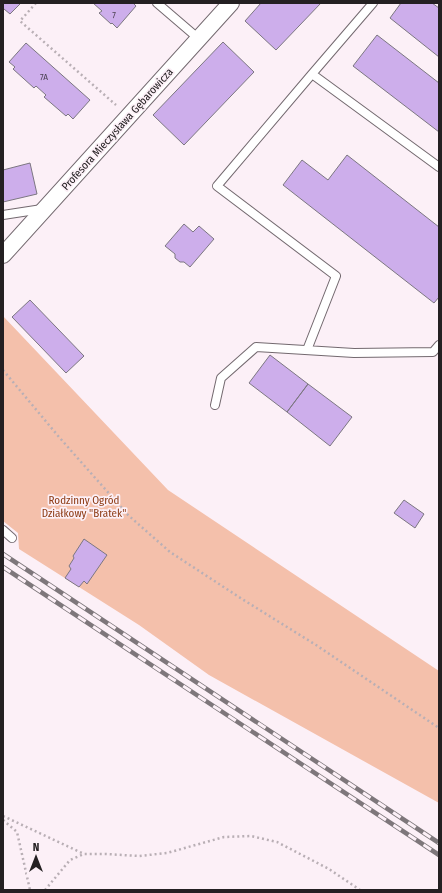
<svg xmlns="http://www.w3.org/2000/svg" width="442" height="893" font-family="'Fira Sans Condensed',sans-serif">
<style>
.green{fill:#f4c0ab}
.building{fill:#cdaeeb;stroke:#7c7781}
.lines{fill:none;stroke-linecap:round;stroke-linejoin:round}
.lane-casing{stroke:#73696f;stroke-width:10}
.street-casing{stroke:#73696f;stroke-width:18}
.path{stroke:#b9afb5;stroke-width:2.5;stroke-dasharray:2 3;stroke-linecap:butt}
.lane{stroke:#fff;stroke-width:8}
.street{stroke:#fff;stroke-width:16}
.rail-casing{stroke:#7e777b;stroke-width:4.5}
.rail{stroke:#fcf0f7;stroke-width:3;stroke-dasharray:9;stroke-linecap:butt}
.labels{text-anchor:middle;stroke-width:3.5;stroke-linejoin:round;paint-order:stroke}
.number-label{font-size:9px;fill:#4e4454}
.street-label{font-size:11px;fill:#242022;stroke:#fcf0f7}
.park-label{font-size:11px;fill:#8d3b14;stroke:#fcf0f7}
</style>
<rect width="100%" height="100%" fill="#fcf0f7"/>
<path class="green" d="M 3,316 L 168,490 L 439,671 L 439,803 L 209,675 L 139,625 L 19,549 L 18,533 L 3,521 Z"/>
<path class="building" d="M 3,3 L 21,3 L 10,14 L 4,9 L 3,10 Z
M 93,3 L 133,3 L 136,6 L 117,28 L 112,23 L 111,24 L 99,13 L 102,11 Z
M 261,3 L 321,3 L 276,50 L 245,21 Z
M 401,3 L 432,3 L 439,8 L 439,57 L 390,18 Z
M 377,35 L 439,83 L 439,132 L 353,66 Z
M 223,42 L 254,72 L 184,145 L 153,115 Z
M 26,43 L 90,100 L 73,119 L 68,114 L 66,116 L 44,97 L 46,95 L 36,86 L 34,88 L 13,69 L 15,67 L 9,62 Z
M 347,155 L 439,227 L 439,297 L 434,303 L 283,185 L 302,160 L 328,180 Z
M 30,163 L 37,194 L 3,202 L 3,170 Z
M 184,224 L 193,232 L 199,226 L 214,239 L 190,267 L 184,262 L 180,262 L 175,258 L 175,254 L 165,246 Z
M 30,300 L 84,356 L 66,373 L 12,317 Z
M 270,355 L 308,384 L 287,412 L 249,383 Z
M 308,384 L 352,417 L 330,446 L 287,412 Z
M 404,500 L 424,514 L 415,528 L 394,513 Z
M 84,539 L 107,555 L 87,584 L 84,581 L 79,587 L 65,578 L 71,569 L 69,566 L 74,558 L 73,556 Z"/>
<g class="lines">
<g class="lane-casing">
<path id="lane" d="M 157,3 L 199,39
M 312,74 L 373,3
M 3,215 L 42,209
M 307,350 L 336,276 L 217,186 L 312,74 L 439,167
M 215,405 L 221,378 L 256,347 L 354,353 L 433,352 L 439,345
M 3,530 L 12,538"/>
</g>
<g class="street-casing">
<path id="street" d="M 3,255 L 231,3"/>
</g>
<path class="path" d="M 36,3 L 20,21 L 116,105
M 3,370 L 59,437 L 128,515 L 170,552 L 242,599 L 316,645 L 439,728
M 3,816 L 84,854
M 3,820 L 17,832 L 30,890
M 45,890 L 70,860 L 84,854 L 106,854 L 139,856 L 167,853 L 224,837 L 251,836 L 277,842 L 329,869 L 360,890"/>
<use href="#lane" class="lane"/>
<use href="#street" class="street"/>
<g class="rail-casing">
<path id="rail" d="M 3,554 L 439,843
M 3,567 L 439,855"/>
</g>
<use href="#rail" class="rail"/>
</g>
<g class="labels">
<g class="number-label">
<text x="114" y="18">7</text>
<text x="44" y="80">7A</text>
</g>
<g class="street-label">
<text transform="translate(117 129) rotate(-48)" y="4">Profesora Mieczysława Gębarowicza</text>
</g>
<g class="park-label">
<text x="84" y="504">Rodzinny Ogród<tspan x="84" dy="13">Działkowy "Bratek"</tspan></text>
</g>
</g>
<rect width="442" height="893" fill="none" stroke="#242022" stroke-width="8"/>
<g transform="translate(36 857)" stroke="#fcf0f7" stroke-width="3" paint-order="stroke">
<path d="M0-3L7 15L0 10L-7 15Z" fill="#242022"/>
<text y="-6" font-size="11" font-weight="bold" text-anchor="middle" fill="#242022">N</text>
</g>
</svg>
